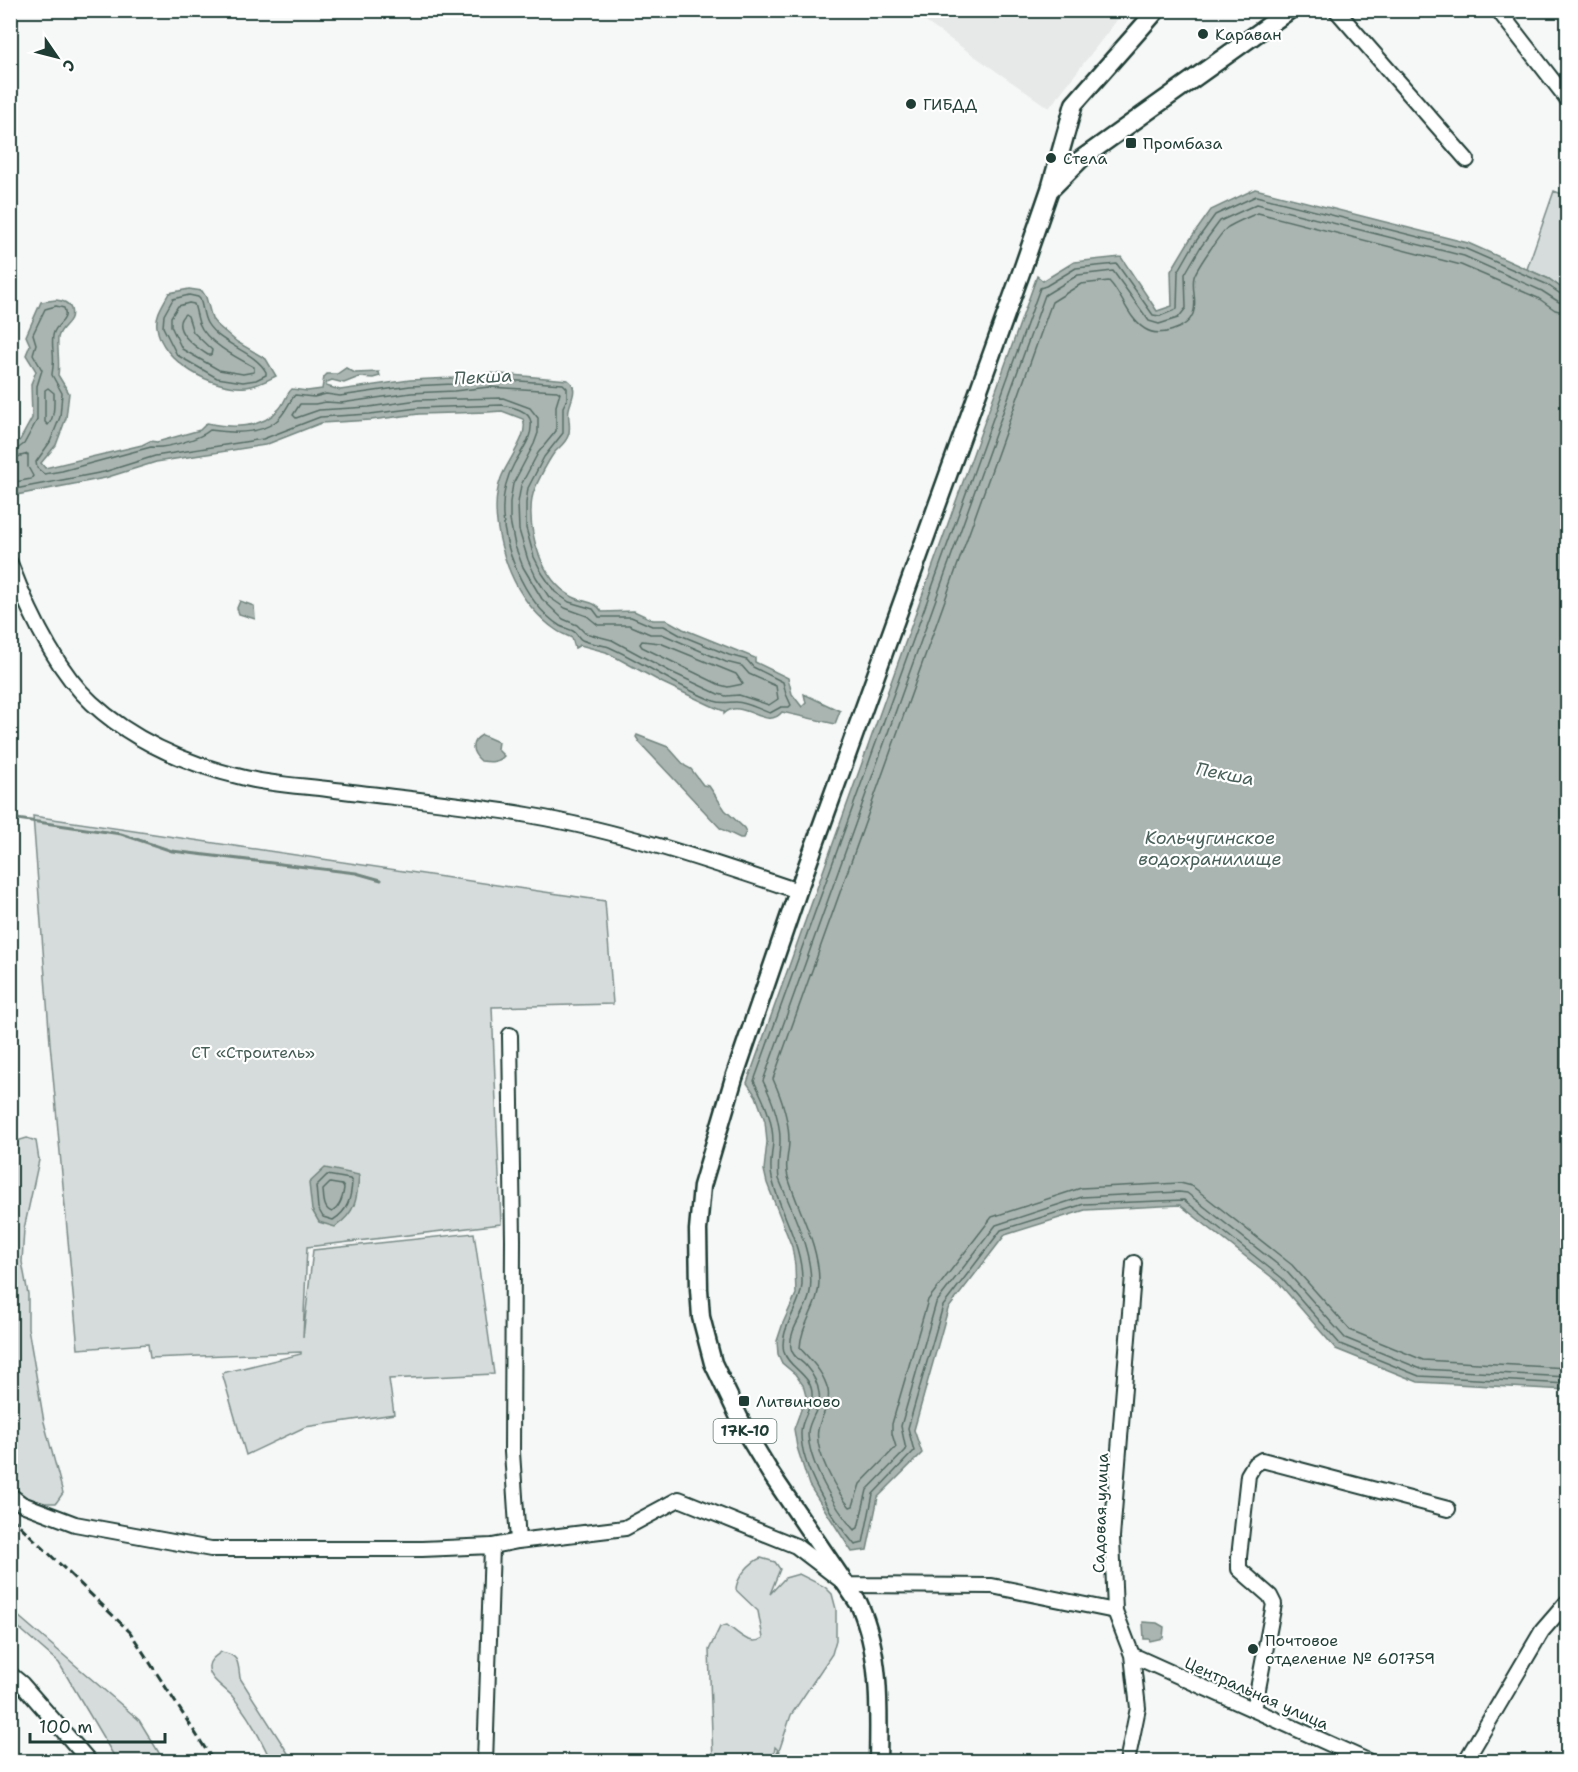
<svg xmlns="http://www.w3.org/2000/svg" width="1578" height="1772" font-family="'Shantell Sans',sans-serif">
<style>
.built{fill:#e6e9e8}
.green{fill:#d6dcdb;stroke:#7a8c88;stroke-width:1.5}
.water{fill:#aab5b1;stroke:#72857f;stroke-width:1.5}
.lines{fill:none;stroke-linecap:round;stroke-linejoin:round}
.shore{stroke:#576d66;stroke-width:1.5}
.stream{stroke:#72857f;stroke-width:3}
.minor-casing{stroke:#1f3d34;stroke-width:18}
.major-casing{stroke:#1f3d34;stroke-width:21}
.minor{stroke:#fff;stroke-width:14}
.major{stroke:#fff;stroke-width:16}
.rail{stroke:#1f3d34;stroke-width:3;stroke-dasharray:9 4.5;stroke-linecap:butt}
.poi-dot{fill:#1f3d34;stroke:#fff;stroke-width:2}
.labels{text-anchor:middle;stroke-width:4.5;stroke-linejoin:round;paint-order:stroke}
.shield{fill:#fff;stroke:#627771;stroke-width:1.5}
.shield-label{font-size:15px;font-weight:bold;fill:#1f3d34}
.poi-label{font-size:16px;fill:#1f3d34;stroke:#fff;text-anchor:start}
.park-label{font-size:16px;fill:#445d55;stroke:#fff}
.street-label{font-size:16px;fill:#1f3d34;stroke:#fff}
.water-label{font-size:18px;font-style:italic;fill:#49615a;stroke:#fff}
</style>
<rect width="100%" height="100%" fill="#f6f7f7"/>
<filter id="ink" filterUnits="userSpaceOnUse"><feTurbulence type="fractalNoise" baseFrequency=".0167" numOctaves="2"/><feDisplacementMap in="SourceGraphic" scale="12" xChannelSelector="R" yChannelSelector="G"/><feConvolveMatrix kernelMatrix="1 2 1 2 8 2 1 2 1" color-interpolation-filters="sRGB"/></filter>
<g filter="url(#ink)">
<path class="built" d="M 910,11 L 1124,11 L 1049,108 Z"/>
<path class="green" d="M 1554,191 L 1567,196 L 1567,292 L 1549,279 L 1527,269 Z
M 33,816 L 605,901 L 613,1004 L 492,1007 L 501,1224 L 307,1247 L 303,1337 L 313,1250 L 474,1233 L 494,1374 L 389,1379 L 394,1414 L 305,1427 L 246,1455 L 222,1373 L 301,1354 L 301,1352 L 150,1358 L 148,1344 L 78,1349 L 50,1043 Z
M 27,1138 L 36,1141 L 39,1160 L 24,1229 L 22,1262 L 28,1294 L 28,1328 L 44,1422 L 63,1493 L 56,1503 L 45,1503 L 15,1495 L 11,1493 L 10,1143 Z
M 761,1558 L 775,1562 L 780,1569 L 770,1594 L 785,1578 L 799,1574 L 825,1587 L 832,1594 L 836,1609 L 836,1640 L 832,1654 L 791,1715 L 779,1751 L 775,1747 L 773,1761 L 713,1761 L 709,1650 L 720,1627 L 727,1625 C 738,1633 750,1647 763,1638 L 758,1611 L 736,1590 C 736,1578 750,1562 761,1558 Z
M 10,1609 L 139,1720 L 164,1761 L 117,1761 L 59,1663 L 11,1621 Z
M 221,1652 C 239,1655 238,1662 240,1678 L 293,1761 L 271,1761 C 262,1741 247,1713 232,1696 C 224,1687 208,1679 209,1666 C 210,1659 216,1656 221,1652 Z"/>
<path class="water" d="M 1255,189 L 1468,243 L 1549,279 L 1567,292 L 1567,1390 L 1418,1382 L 1336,1349 L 1278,1282 L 1180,1205 L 1085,1210 L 1005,1235 L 948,1309 L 914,1430 L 922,1453 L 878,1497 L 867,1550 L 852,1552 L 809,1485 L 797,1447 L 794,1429 L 806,1396 L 803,1385 L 795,1374 L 782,1363 L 778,1354 L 777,1341 L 783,1323 L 796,1294 L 795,1265 L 792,1247 L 767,1183 L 764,1170 L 767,1142 L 765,1121 L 756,1096 L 747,1083 L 1037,276 L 1043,281 L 1074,262 L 1121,257 L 1157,311 L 1172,306 L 1171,271 L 1189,241 L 1211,210 Z
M 189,289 L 202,291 L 206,297 L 212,319 L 216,324 L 237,342 L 266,359 L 276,376 C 266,381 257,386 246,387 C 214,390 161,362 157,327 C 155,315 163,304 169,293 Z
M 56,300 C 63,301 68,302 71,309 C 75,324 60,325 58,338 C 57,350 60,363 58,375 L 69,393 L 66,418 L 56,445 L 41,463 L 45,468 L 142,445 L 150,441 L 157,442 L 200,430 L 207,423 C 231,428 262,429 279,409 C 285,403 286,394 292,389 L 307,391 L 322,389 L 324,377 L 327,374 L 337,374 L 346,368 L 355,373 L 379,372 L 380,376 L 373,378 L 359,377 L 344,383 L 332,380 L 327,382 L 326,386 L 340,390 L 410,380 L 453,378 L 489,373 L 568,380 C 579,388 571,399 569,409 C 567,417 572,428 568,436 C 565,444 559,447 554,453 C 547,463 534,487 532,498 C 527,531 541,579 571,596 C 582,603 596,600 602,612 L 634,611 L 653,620 L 667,620 L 683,629 L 755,658 L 755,662 L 788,678 L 792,694 L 802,707 L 806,703 L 804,694 L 840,711 L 835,724 L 782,712 C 766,732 742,696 724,714 L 724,711 L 714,707 L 663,683 L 606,652 L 580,645 L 575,648 L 572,638 C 567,635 561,634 556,630 C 547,624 539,616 532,608 C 506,578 487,516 501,478 C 507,461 530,435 523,419 L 502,411 L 488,412 L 419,414 L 371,420 L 321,423 L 265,445 L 156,462 L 105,478 L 11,496 L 11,447 L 20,440 L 32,418 L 31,384 L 36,371 L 26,355 L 30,345 L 26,336 L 41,302 Z
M 240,601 L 254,606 L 255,619 L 239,614 L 237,608 Z
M 482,735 L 498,742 L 497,749 L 504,756 C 498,763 489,762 481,761 C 471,752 469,742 482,735 Z
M 637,735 L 668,747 L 685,766 L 691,769 L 703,785 L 709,786 L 725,810 L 744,828 L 746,832 L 743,838 L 740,838 L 721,829 L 640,743 L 636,737 Z
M 325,1168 L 359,1175 C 357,1200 356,1212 335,1227 L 319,1222 L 312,1210 L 309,1183 Z
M 1143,1622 L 1157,1623 L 1164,1627 L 1163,1638 L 1150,1641 L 1149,1639 L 1144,1639 Z"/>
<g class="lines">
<path class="shore" d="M 189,295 L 198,297 L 200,299 C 203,307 203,316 207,323 C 220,345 255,351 266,372 L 266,375 L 256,380 L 243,382 L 217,378 L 177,355 L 163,327 L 164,315 L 173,299 Z
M 1568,296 L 1562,295 L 1546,284 L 1466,249 L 1256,196 L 1215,215 L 1194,244 L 1178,272 L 1177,309 L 1160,316 L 1153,315 L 1117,264 L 1076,268 L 1046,286 L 1040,288 L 754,1081 C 764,1101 773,1120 773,1142 C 772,1155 769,1165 772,1178 C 780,1214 803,1244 802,1283 C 802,1305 778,1330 784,1352 C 788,1368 814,1375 812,1397 C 811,1409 801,1420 801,1432 C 800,1466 833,1520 855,1545 L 863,1543 L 873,1494 L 914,1451 L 908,1428 L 943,1306 L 1001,1230 L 1084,1204 L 1184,1200 L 1282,1278 L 1340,1344 L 1419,1376 L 1568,1384
M 189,303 L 194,304 C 196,310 197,317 199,323 C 206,342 237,358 254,367 L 254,372 L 243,374 L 219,370 L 182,349 L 171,326 L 171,317 L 178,306 Z
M 1568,304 L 1559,302 L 1542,291 L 1464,256 L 1257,204 L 1220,221 L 1200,248 L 1185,274 L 1186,308 L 1178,318 L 1159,324 L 1149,321 L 1113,271 L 1078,275 L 1045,295 L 763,1081 C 772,1099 780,1119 780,1140 C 780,1154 777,1165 779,1179 C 792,1211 818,1262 809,1297 C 805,1313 788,1330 791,1348 C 792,1356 800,1360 805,1365 C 812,1373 818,1383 819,1393 C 822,1407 809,1419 808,1432 C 808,1462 835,1508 854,1530 L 858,1528 L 867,1490 L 906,1450 L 901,1426 L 936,1303 L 996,1225 L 1082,1197 L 1179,1192 L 1187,1193 L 1287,1272 L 1345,1338 L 1421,1369 L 1568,1377
M 1568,313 L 1555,310 L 1538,298 L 1461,265 L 1258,213 C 1248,217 1237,222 1228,227 C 1222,231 1196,269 1194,277 C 1191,289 1198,302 1193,314 C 1187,329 1159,338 1145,329 C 1128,319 1122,294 1109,281 L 1081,284 L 1052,302 L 773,1079 C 782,1099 789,1119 789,1141 C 789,1154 784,1164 788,1177 C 799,1213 819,1244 819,1282 C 819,1306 801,1324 800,1348 C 812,1362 823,1371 828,1390 C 831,1405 820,1417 818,1430 C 814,1450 837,1493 850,1507 L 853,1506 L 860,1484 L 896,1447 L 892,1434 L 892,1424 L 928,1300 L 992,1217 L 1081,1188 L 1180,1183 L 1192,1186 L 1292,1265 L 1350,1330 L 1423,1360 L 1568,1368
M 185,314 L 188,316 L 193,332 L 212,350 L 211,355 L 208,355 C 197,348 168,329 185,314 Z
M 489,387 L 557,391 L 560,393 L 556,406 L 556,431 L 538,453 L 521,485 L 518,503 L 519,530 L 528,560 L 536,577 L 549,597 L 565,608 L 587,616 L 598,625 L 629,625 L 650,634 L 662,634 L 726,662 L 742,666 L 749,674 L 776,686 L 778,699 L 769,705 L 739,695 L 726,696 L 718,694 L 669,671 L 612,640 L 585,633 L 577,625 L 563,619 L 542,599 L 523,567 L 515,546 L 510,520 L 510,502 L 513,484 L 534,444 L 538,433 L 538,418 L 530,408 L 503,398 L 418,400 L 369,407 L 319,410 L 296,418 L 293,415 L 300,404 L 315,404 L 326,402 L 341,403 L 411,393 L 454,391 Z
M 48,388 L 54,393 C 54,403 55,418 48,425 L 45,422 L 45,390 Z
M 10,451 L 16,450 L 24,444 L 37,420 L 37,386 L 42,370 L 33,354 L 36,344 L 33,334 L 45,309 L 56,306 L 64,308 C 69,321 58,322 54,332 C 50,342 55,355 53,366 C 53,369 52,372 52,375 L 62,393 L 60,417 L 50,442 L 36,462 L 37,468 L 44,474 L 62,471 L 151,447 C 165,449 200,439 210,430 C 230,433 258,435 275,422 C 285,415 288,403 295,395 L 314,397 L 326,394 L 340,396 L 410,386 L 453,384 L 489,379 L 563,384 L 567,388 L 567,399 L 563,407 L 563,433 L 544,457 L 528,488 L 526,503 L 526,528 L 534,557 L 542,573 L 555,592 L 569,602 L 593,609 L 599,617 L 631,617 L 652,626 L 664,626 L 680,635 L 729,655 L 747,660 L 753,667 L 783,682 L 786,694 L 791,705 L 789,707 L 781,707 L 770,713 C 760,710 747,702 736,702 C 728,702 723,704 714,701 C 677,687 645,663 609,647 C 600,644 591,644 582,640 C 578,638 577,633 573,631 C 569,629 564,628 560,626 C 540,613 525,590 516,569 C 502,536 496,496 514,464 C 521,451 533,438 531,422 C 529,410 512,407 502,405 L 418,408 L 370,414 L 320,417 L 263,439 L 155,456 L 104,472 L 10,490
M 10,459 L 28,454 L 28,467 L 33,476 L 31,479 L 10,483
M 642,641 L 660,643 L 736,674 L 743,684 L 728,687 L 720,685 L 642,647 L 640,644 Z
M 327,1175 L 350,1179 L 352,1182 C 351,1198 348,1211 333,1220 L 323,1217 L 318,1208 L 316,1186 Z
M 330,1183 L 342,1185 L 344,1188 C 343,1197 340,1207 332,1212 C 323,1209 324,1198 323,1190 Z"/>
<path class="stream" d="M 10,818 L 121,834 L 172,851 L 356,873 L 381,880
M 770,1762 L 779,1751"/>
<g class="minor-casing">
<path id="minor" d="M 1336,10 L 1467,160
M 1498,10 L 1568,100
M 10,563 C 28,610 55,669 92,703 C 134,742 190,765 245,778 C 274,785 306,786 335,790 C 399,798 464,804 528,815 C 621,831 709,861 798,891
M 510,1035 L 513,1240 L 512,1452 L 518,1541
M 10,1495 L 22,1504 L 75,1524 L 211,1549 L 422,1549 L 492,1546 L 518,1541 L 625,1528 L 679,1499 L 796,1546 L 847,1585 L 992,1586 L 1115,1611
M 1132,1655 L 1370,1762
M 10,1674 L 22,1684 L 90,1762
M 1254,1710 L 1274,1604 L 1270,1596 L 1239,1569 L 1239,1557 L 1248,1475 L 1254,1465 L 1262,1460 L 1448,1509
M 485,1762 L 492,1546
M 1127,1762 L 1138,1708 L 1132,1655 L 1115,1611 L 1112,1537 L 1134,1263
M 1465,1762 L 1542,1631 L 1568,1601"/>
</g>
<g class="major-casing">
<path id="major" d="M 1051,189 L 1081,159 L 1290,10
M 878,1762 C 879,1709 881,1653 859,1604 L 771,1474 L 748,1436 L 713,1363 L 701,1317 L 699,1289 L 698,1230 L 702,1186 L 734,1078 L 798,891 L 1022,270 L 1050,189 L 1074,104 L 1157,10"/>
</g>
<use href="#minor" class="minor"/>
<use href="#major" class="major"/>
<path class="rail" d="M 10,1516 L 130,1632 L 214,1762"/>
</g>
</g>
<g class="poi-dot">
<circle cx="1203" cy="34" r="6"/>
<circle cx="911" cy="104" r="6"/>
<rect x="1125" y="137" width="12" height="12" rx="3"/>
<circle cx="1051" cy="158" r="6"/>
<rect x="738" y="1395" width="12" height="12" rx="3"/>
<circle cx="1253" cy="1649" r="6"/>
</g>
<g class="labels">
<rect class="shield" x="713.5" y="1419" width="63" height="24" rx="4.5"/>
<g class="shield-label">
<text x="745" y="1436">17К-10</text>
</g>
<g class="poi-label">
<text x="1215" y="40">Караван</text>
<text x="923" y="110">ГИБДД</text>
<text x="1143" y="149">Промбаза</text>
<text x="1063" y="164">Стела</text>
<text x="756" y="1407">Литвиново</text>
<text x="1265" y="1646">Почтовое<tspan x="1265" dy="18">отделение № 601759</tspan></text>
</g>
<g class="park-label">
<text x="253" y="1058">СТ «Строитель»</text>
</g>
<g class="street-label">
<text transform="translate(1100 1513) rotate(-88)" y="6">Садовая улица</text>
<text transform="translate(1257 1693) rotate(24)" y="6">Центральная улица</text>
</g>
<g class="water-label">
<text transform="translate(483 377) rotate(-3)" y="6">Пекша</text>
<text transform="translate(1225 774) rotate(11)" y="6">Пекша</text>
<text x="1210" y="844">Кольчугинское<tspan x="1210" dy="21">водохранилище</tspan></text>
</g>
</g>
<rect width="1578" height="1772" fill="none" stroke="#fff" stroke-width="36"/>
<rect x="18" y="18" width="1542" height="1736" fill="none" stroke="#1f3d34" stroke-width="2" filter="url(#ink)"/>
<g transform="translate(57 57) rotate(125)" stroke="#ffffff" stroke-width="4.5" paint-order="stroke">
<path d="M0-4.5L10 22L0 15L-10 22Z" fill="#1f3d34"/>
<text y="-9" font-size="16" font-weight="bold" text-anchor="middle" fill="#1f3d34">С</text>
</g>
<path d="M30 1733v9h135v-9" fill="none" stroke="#1f3d34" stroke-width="3"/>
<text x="39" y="1733" font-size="18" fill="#1f3d34" stroke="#ffffff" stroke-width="4.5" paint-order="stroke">100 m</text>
</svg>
